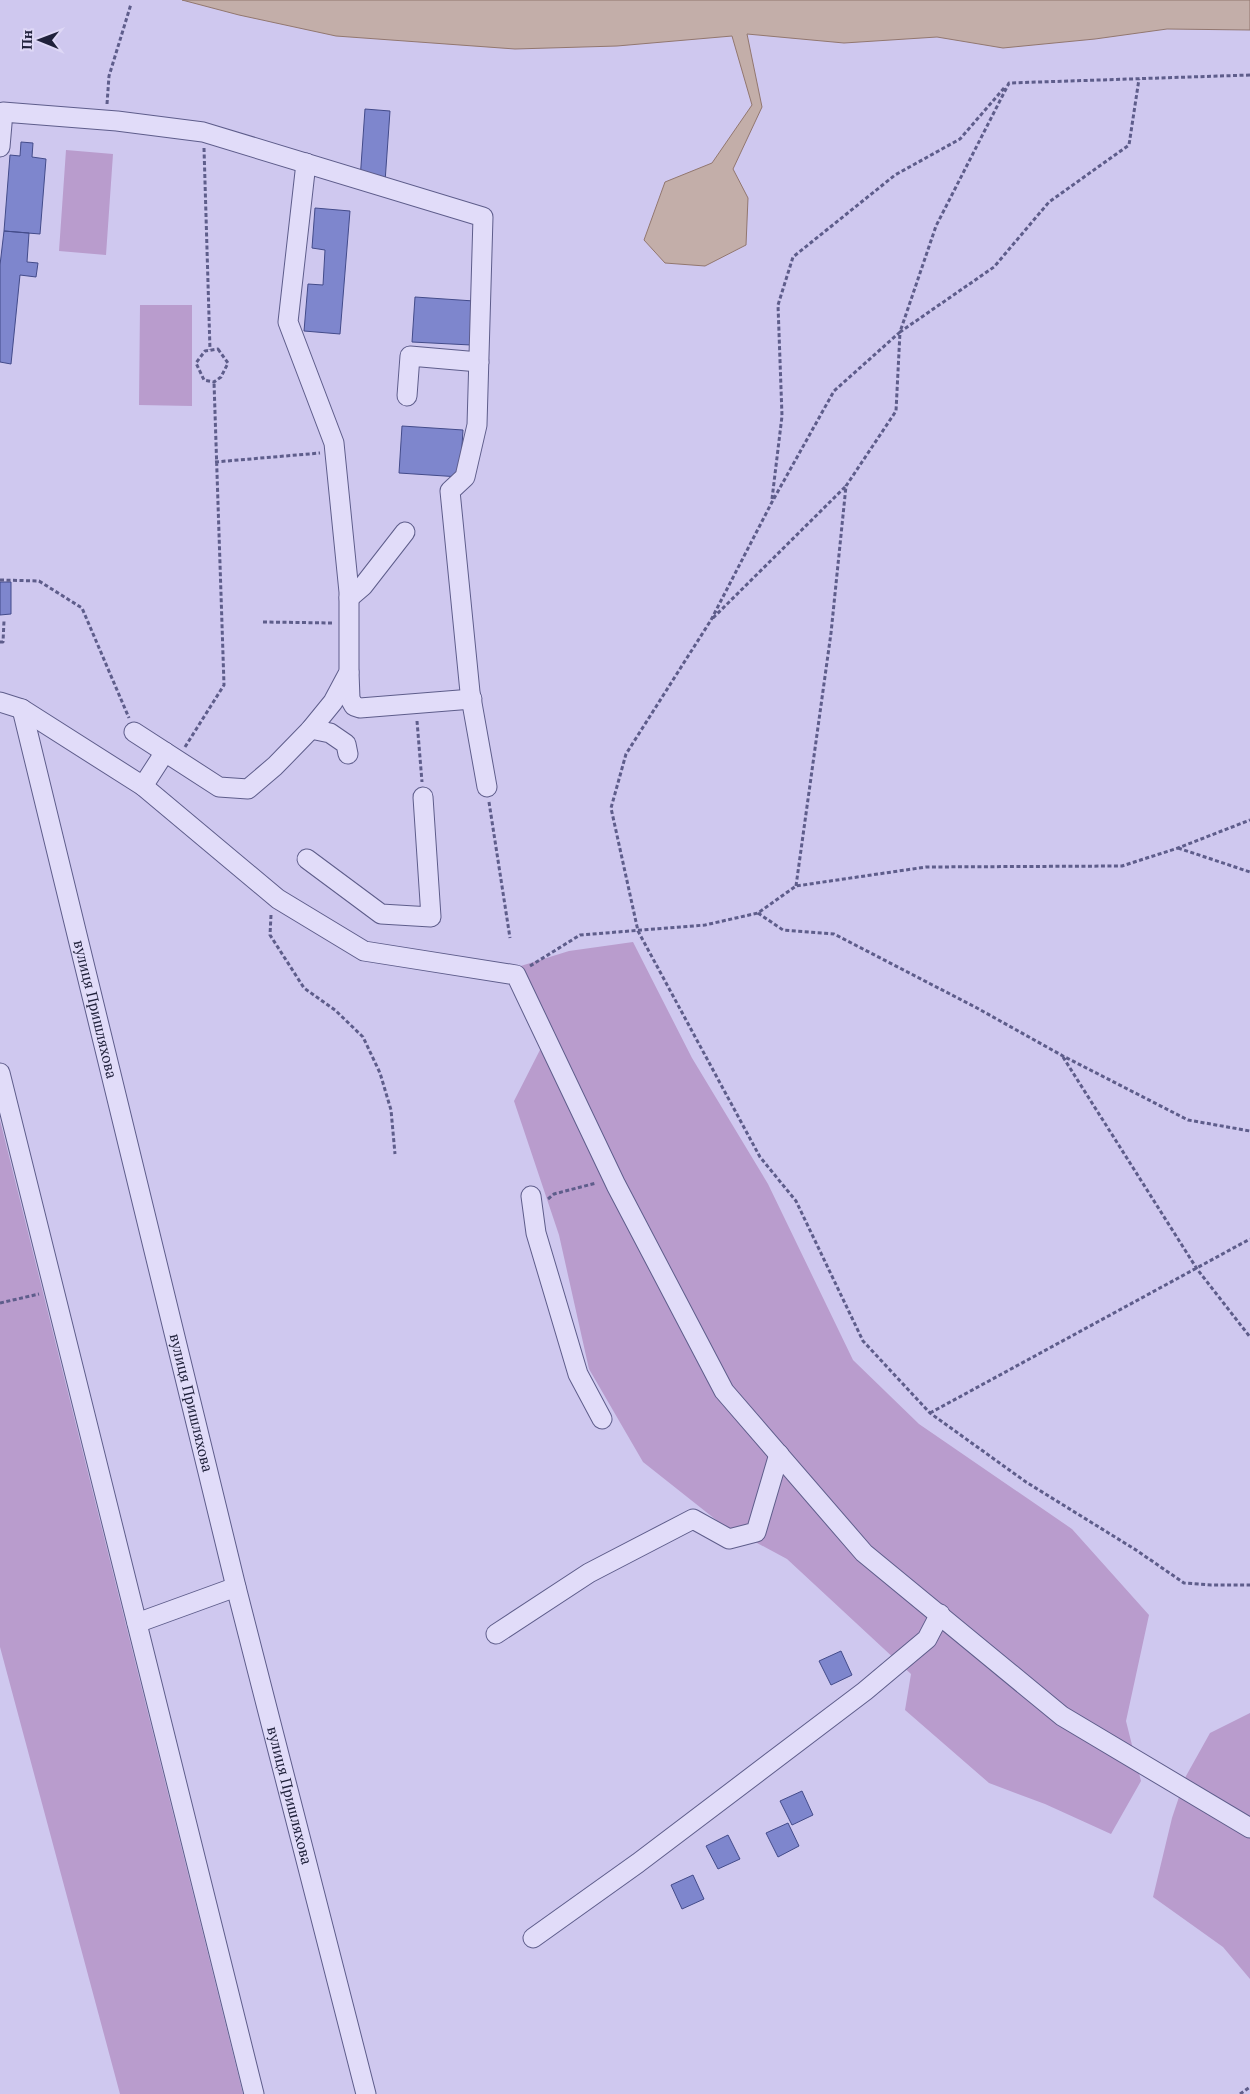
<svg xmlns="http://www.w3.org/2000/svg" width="1250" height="2094" font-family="'PT Serif',serif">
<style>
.green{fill:#b99ccd}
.water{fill:#c3aea9;stroke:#92776f}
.building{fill:#7e86cd;stroke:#434b8a}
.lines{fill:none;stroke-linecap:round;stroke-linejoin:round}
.minor-casing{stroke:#5e5d8b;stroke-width:21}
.path{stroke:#5e5d8b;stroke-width:3;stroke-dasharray:4 2.5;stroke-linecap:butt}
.minor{stroke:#e1dcf9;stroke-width:19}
.labels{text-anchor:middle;stroke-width:4;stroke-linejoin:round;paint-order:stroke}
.street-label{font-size:15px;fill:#20213b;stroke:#ded8f6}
</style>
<rect width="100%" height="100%" fill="#cfc8ef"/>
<path class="green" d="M 66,150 L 113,154 L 106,255 L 59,251 Z
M 140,305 L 192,305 L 192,406 L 139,405 Z
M 633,942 L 692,1058 L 768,1184 L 853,1360 L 919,1424 L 1072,1529 L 1149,1615 L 1126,1721 L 1141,1781 L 1111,1834 L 1045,1804 L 989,1783 L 905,1710 L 911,1674 L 787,1559 L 720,1523 L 643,1462 L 589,1369 L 559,1235 L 514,1101 L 543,1044 L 511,969 L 569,951 Z
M 0,1120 L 243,2094 L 120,2094 L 0,1647 Z
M 1250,1713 L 1250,1979 L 1223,1947 L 1153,1897 L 1172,1818 L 1186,1776 L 1210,1733 Z"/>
<path class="water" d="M 182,0 L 1250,0 L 1250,30 L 1167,29 L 1095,39 L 1003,48 L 937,37 L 844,43 L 747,34 L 762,107 L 733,169 L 748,198 L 746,245 L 705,266 L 665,263 L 644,240 L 665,182 L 712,163 L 752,105 L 732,36 L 617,46 L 515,49 L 336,36 L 239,15 Z"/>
<path class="building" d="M 365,109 L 390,111 L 385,182 L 360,180 Z
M 21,142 L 33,143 L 32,157 L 46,159 L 40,234 L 4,231 L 10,155 L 20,156 Z
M 315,208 L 350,211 L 340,334 L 304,331 L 308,284 L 323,285 L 325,250 L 312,248 Z
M 4,231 L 29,233 L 27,262 L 38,263 L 36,277 L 20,275 L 11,364 L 0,362 L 0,265 Z
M 415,297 L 474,301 L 471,345 L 412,342 Z
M 402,426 L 463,430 L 460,477 L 399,473 Z
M 0,582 L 11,582 L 11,614 L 0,615 Z
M 841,1651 L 852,1675 L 831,1685 L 819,1661 Z
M 802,1791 L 813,1815 L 792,1825 L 780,1801 Z
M 788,1823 L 799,1846 L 778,1857 L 766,1833 Z
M 728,1835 L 740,1859 L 718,1869 L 706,1846 Z
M 693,1875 L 704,1899 L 682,1909 L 671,1885 Z"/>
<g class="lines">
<g class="minor-casing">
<g id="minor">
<path d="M 0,147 L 3,112 L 117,121 L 203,132 L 483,217 L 477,425 L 465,477 L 450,491 L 470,692 L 487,787"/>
<path d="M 407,396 L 410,356 L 479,362"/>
<path d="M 349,598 L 363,586 L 405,532"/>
<path d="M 349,672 L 350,699 L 354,706 L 360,708 L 472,699"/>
<path d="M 0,702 L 22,709 L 143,786 L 278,899 L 364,951 L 516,975 L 616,1185 L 724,1391 L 864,1553 L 1062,1716 L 1250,1828"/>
<path id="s1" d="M 22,709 L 236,1587 L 366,2094"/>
<path d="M 311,729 L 330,733 L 346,744 L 348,754"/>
<path d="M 134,732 L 219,787 L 248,789 L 275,766 L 311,729 L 333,702 L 349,672 L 349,592 L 334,443 L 288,322 L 306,163"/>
<path d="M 143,786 L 165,752"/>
<path d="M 307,859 L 381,914 L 431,917 L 423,797"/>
<path d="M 0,1073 L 254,2094"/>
<path d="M 531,1196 L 536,1233 L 578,1374 L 602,1419"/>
<path d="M 137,1623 L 236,1587"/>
<path d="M 496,1634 L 589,1573 L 693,1519 L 729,1539 L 756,1532 L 779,1454"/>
<path d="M 533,1938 L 638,1863 L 865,1691 L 927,1639 L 940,1614"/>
</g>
</g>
<path class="path" d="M 1250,75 L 1009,83 L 936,226 L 900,332 L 834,391 L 772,502 L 711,620 L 626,754 L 611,808 L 638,931 L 760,1157 L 796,1201 L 863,1341 L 930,1413 L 1026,1482 L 1136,1550 L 1184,1583 L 1211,1585 L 1250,1585
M 107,104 L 109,76 L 131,4
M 204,148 L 210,350
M 218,349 L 228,363 L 221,377 L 214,382 L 204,380 L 196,363 L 205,351 Z
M 215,462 L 320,453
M 772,499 L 782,416 L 778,305 L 793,257 L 895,175 L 960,139 L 1005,87
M 0,580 L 39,581 L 82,608 L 129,718
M 713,618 L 845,487
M 263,622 L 333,623
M 0,642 L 3,642 L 4,621
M 417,721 L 422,782
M 185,747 L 224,685 L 214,382
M 489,802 L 510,938
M 1178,848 L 1250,872
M 796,886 L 831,633 L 846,486 L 896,411 L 900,332 L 994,267 L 1049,202 L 1129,145 L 1139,79
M 758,913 L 783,930 L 834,934 L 977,1008 L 1063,1056 L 1188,1120 L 1250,1131
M 271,915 L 270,935 L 304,988 L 335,1010 L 363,1037 L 380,1073 L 391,1110 L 395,1154
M 530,966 L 580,935 L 705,925 L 758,913 L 796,886 L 926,867 L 1122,866 L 1178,848 L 1250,820
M 1063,1057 L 1197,1269 L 1250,1337
M 548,1199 L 554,1194 L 596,1183
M 0,1303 L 39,1294
M 930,1413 L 1250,1239
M 1240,2094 L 1250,2087"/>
<use href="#minor" class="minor"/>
</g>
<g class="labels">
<g class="street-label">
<text dy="5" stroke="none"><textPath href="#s1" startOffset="309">вулиця Пришляхова</textPath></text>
<text dy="5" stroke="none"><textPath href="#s1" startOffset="714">вулиця Пришляхова</textPath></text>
<text dy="5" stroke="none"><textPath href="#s1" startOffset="1119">вулиця Пришляхова</textPath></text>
</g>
</g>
<g transform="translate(40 40) rotate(271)" stroke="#ded8f6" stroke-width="4" paint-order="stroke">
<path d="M0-4L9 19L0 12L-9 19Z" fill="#20213b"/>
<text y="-8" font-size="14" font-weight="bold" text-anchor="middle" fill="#20213b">Пн</text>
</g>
</svg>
